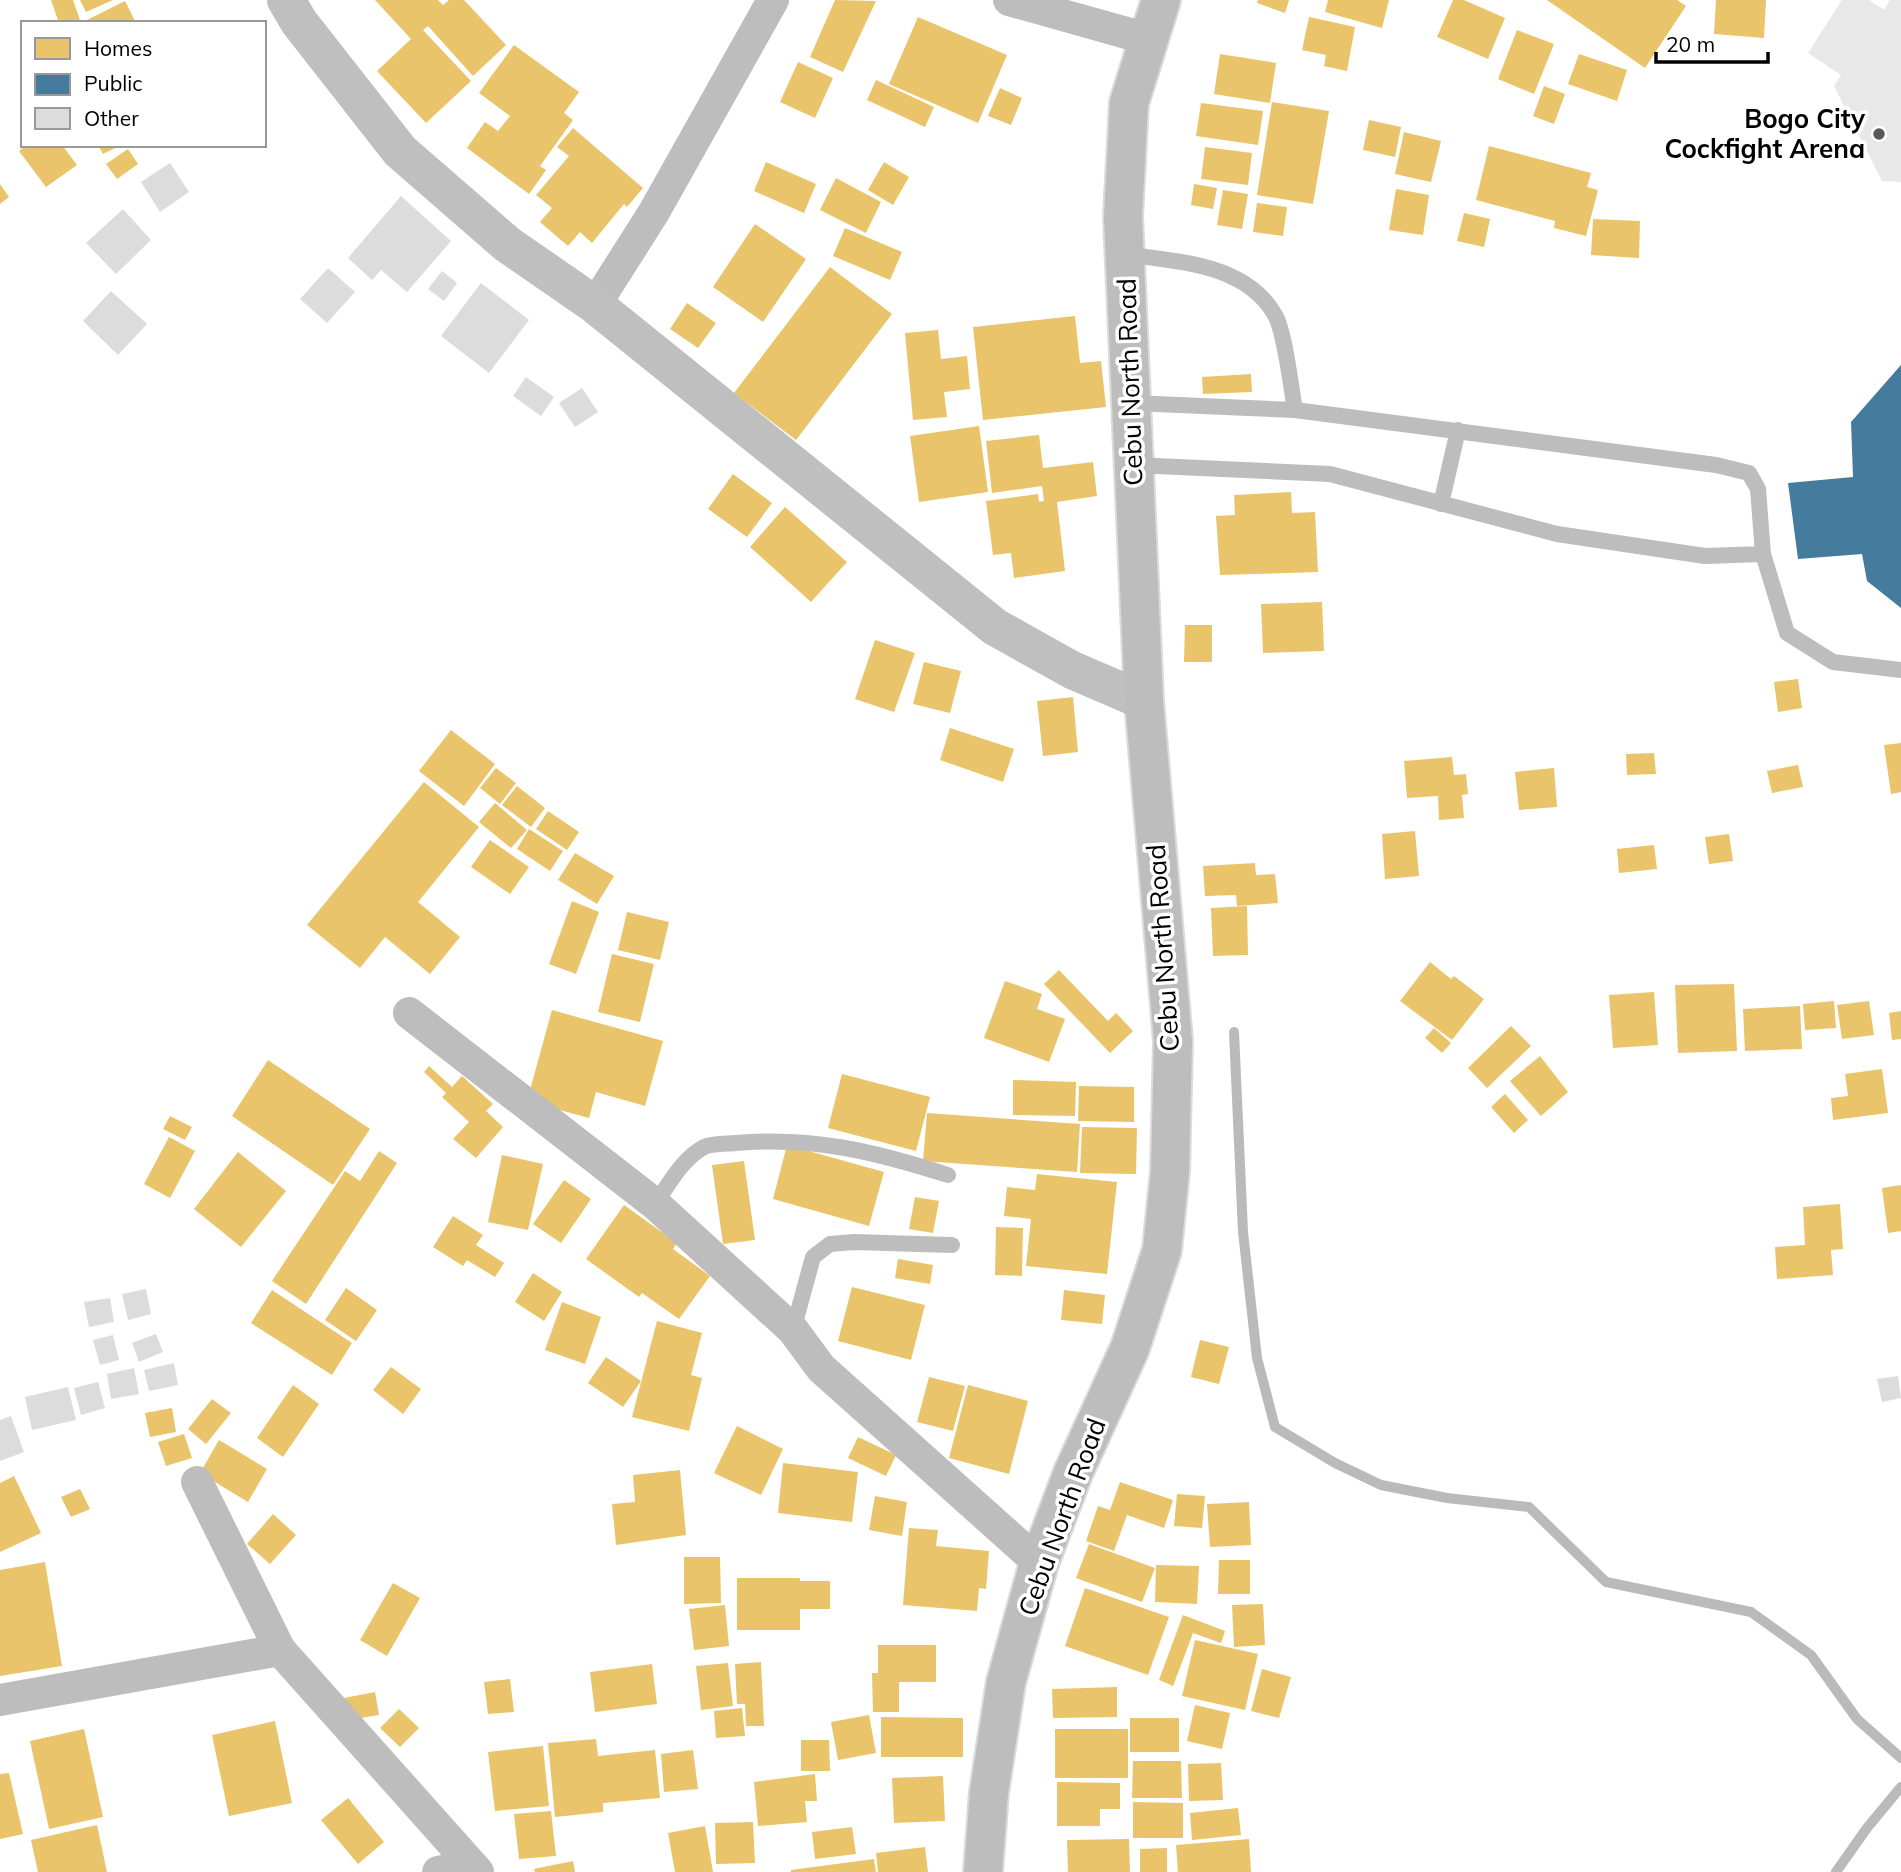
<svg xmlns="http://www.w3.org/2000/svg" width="1901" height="1872" font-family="Mulish,sans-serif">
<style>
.green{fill:#e8e8e8}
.homes{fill:#e9c46a}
.public{fill:#457b9d}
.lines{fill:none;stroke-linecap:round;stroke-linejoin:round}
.stream{stroke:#bababa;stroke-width:10}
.building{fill:#dcdcdc}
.highway-casing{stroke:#dbdbdb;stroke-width:42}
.lane{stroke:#bdbdbd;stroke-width:16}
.street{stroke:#bdbdbd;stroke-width:32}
.secondary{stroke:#bfbfbf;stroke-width:38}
.highway{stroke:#bdbdbd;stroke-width:38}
.poi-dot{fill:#595959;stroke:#fff;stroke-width:2.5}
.labels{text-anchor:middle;stroke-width:7;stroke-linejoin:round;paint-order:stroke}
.poi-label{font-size:26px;font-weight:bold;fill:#000;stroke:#fff;text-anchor:end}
.street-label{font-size:26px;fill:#000;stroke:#fff}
</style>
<rect width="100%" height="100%" fill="#fff"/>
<path class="green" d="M 1842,0 L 1869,0 L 1884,10 L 1890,0 L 1901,0 L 1901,182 L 1882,181 L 1834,86 L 1841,75 L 1808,53 Z"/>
<path class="homes" d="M 51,0 L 73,0 L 81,23 L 59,23 Z
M 80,0 L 113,0 L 86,12 Z
M 375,0 L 438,0 L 443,5 L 449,0 L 464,0 L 506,45 L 473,76 L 428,26 L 423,30 L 471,81 L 426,123 L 377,71 L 411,39 Z
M 835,0 L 876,1 L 843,72 L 810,57 Z
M 1258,0 L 1289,0 L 1285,13 L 1257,3 Z
M 1328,0 L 1389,0 L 1382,28 L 1325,12 Z
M 1453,0 L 1464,0 L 1505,18 L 1488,59 L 1437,37 Z
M 1547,0 L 1677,0 L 1686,6 L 1645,68 Z
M 1716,0 L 1766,0 L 1764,38 L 1714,34 Z
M 125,1 L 136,23 L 88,23 L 87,20 Z
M 918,17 L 1007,55 L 978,123 L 889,84 Z
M 1309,17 L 1355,27 L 1347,71 L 1324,66 L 1326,55 L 1302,50 Z
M 1517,30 L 1554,44 L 1534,94 L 1498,79 Z
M 514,45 L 579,92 L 564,113 L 573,120 L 540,166 L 546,170 L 529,194 L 467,148 L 485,122 L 498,131 L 510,116 L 479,93 Z
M 1220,54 L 1276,63 L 1270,103 L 1214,94 Z
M 1579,54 L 1627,70 L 1617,101 L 1568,84 Z
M 798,62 L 833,78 L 815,118 L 780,102 Z
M 876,80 L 934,107 L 925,127 L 867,100 Z
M 1544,86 L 1565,94 L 1554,124 L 1533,116 Z
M 1000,88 L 1022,98 L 1011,125 L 988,116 Z
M 1272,102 L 1329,111 L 1313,204 L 1257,195 Z
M 1201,103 L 1263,111 L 1258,145 L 1196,136 Z
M 1369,120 L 1401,127 L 1395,157 L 1363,150 Z
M 573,128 L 643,188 L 627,207 L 624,204 L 592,243 L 580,232 L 568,246 L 540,222 L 552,208 L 536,195 L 569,156 L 557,147 Z
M 1404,132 L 1441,141 L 1431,182 L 1395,174 Z
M 27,145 L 62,145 L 77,165 L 46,187 L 19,151 Z
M 98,145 L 121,145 L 103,154 Z
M 1489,146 L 1591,173 L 1587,187 L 1598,190 L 1586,236 L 1554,228 L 1555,221 L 1476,200 Z
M 1205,147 L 1252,153 L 1248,185 L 1201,179 Z
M 128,149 L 138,164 L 117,179 L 106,164 Z
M 766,162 L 816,184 L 804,213 L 754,191 Z
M 884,162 L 909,177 L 893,205 L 868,190 Z
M 836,178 L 881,202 L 866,233 L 820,210 Z
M 0,184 L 9,197 L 0,204 Z
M 1194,184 L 1217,188 L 1213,209 L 1191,205 Z
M 1396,189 L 1429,195 L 1423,235 L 1389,230 Z
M 1223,190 L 1248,194 L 1242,229 L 1217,225 Z
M 1257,203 L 1287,207 L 1283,236 L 1253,232 Z
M 1464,213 L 1490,219 L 1484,247 L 1457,241 Z
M 1593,219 L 1640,221 L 1639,258 L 1591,255 Z
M 755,224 L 806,259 L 763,322 L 713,287 Z
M 845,228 L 902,252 L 890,280 L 833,256 Z
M 830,267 L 892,314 L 796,440 L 734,393 Z
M 687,303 L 716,323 L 698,348 L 670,329 Z
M 1075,316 L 1080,363 L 1101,361 L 1106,407 L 983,420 L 973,327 Z
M 938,330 L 941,359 L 967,356 L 970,389 L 944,392 L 947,417 L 913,420 L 905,333 Z
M 1251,374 L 1252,392 L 1203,394 L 1202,377 Z
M 979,426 L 988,492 L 919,502 L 910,436 Z
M 1039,435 L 1043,468 L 1093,462 L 1097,496 L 1057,502 L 1065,571 L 1014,578 L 1011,553 L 993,555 L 986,501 L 1038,494 L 1039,502 L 1044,501 L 1042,486 L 992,493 L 986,441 Z
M 733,474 L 772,503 L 747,537 L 708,509 Z
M 1291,492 L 1292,513 L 1315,512 L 1318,572 L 1220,575 L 1216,516 L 1235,515 L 1234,495 Z
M 785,507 L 847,562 L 811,602 L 750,547 Z
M 1322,602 L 1324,651 L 1263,653 L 1261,604 Z
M 1185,625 L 1212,625 L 1212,662 L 1184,662 Z
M 875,640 L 915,653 L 894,712 L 855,699 Z
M 924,662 L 961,671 L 950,713 L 913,704 Z
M 1798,679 L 1802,708 L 1778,712 L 1774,682 Z
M 1073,697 L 1078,752 L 1043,756 L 1037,701 Z
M 950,728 L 1014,749 L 1003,782 L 940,760 Z
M 451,730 L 495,764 L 464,806 L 419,771 Z
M 1901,743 L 1901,792 L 1891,794 L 1884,745 Z
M 1654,753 L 1656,774 L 1627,775 L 1626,754 Z
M 1452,757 L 1454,775 L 1466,774 L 1468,794 L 1462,795 L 1464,818 L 1439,820 L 1438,796 L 1407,798 L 1404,761 Z
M 1798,765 L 1803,787 L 1772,793 L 1767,771 Z
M 496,768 L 516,783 L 500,804 L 480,788 Z
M 1554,768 L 1557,807 L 1519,810 L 1515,772 Z
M 424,782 L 479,827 L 418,902 L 460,937 L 430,974 L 385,937 L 360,968 L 307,925 Z
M 517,786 L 545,808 L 531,827 L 502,805 Z
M 495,803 L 527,830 L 511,848 L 479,822 Z
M 548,811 L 579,832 L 567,850 L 536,829 Z
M 529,829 L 563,851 L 550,871 L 517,849 Z
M 1415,831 L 1419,876 L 1385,879 L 1382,834 Z
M 1729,834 L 1733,861 L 1709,864 L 1705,837 Z
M 490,840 L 529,867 L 510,894 L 471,867 Z
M 1654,845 L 1657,869 L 1619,873 L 1617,849 Z
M 575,853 L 614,876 L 597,904 L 558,880 Z
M 1255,863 L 1256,875 L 1275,874 L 1278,903 L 1237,906 L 1236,895 L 1205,896 L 1203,866 Z
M 572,901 L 599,912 L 576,974 L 549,964 Z
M 1247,906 L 1248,955 L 1213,956 L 1211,908 Z
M 627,912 L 669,922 L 660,960 L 618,950 Z
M 612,954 L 654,964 L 640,1022 L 598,1012 Z
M 1430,962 L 1451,979 L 1454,976 L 1484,999 L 1452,1040 L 1400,1001 Z
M 1059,970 L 1108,1021 L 1116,1013 L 1133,1031 L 1110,1053 L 1044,984 Z
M 1005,981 L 1042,994 L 1037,1009 L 1065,1019 L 1049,1062 L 984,1038 Z
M 1734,984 L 1737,1051 L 1678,1053 L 1675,985 Z
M 1654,992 L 1658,1045 L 1613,1048 L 1609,995 Z
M 1834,1001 L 1836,1028 L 1805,1030 L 1803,1004 Z
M 1869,1001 L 1874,1035 L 1842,1039 L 1837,1005 Z
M 1800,1006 L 1802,1049 L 1745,1051 L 1743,1009 Z
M 552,1010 L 663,1041 L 645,1106 L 596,1092 L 589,1118 L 527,1101 Z
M 1901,1011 L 1901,1039 L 1892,1040 L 1889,1013 Z
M 1511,1026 L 1531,1046 L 1487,1088 L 1468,1068 Z
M 1434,1028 L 1451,1043 L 1442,1053 L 1425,1038 Z
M 1540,1056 L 1568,1092 L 1541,1116 L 1510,1081 Z
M 268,1060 L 370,1129 L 333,1185 L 232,1116 Z
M 429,1066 L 452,1087 L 462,1076 L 493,1104 L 486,1111 L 503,1127 L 476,1158 L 453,1139 L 469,1122 L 442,1097 L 446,1093 L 424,1072 Z
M 1882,1069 L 1888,1113 L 1833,1120 L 1831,1098 L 1848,1096 L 1845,1074 Z
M 842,1074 L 930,1097 L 916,1151 L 828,1128 Z
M 1013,1080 L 1076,1082 L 1075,1116 L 1013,1115 Z
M 1079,1086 L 1134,1087 L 1134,1122 L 1078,1121 Z
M 1505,1094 L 1528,1120 L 1514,1133 L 1491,1107 Z
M 927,1113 L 1080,1124 L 1077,1172 L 923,1161 Z
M 170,1116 L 192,1127 L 185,1140 L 163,1129 Z
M 1082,1127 L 1137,1128 L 1136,1174 L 1080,1173 Z
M 169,1137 L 195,1151 L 170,1198 L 144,1184 Z
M 787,1145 L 884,1172 L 869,1226 L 773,1199 Z
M 379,1151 L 397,1163 L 306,1304 L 272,1281 L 345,1171 L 360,1181 Z
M 238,1152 L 286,1191 L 241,1247 L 194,1209 Z
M 502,1155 L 543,1164 L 528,1230 L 488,1222 Z
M 744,1161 L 755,1240 L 723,1244 L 712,1165 Z
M 1037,1174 L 1117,1182 L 1107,1274 L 1026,1266 L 1031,1219 L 1004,1216 L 1007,1187 L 1035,1190 Z
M 564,1180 L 591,1199 L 561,1243 L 533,1224 Z
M 1901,1185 L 1901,1231 L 1888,1233 L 1882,1188 Z
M 915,1197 L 939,1201 L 933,1233 L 909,1229 Z
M 1840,1204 L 1843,1249 L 1831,1250 L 1833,1275 L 1777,1279 L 1775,1247 L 1805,1245 L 1803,1207 Z
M 624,1205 L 677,1243 L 673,1249 L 710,1276 L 679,1319 L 642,1293 L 639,1297 L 586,1259 Z
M 453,1216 L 483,1235 L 476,1245 L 504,1263 L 495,1277 L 467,1260 L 463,1266 L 433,1247 Z
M 996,1227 L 1023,1228 L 1022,1276 L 995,1275 Z
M 898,1259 L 933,1265 L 930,1284 L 895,1278 Z
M 533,1273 L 562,1292 L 544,1321 L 515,1302 Z
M 852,1287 L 925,1305 L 911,1360 L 838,1341 Z
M 346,1288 L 377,1310 L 356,1341 L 325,1320 Z
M 272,1290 L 352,1343 L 332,1375 L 251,1323 Z
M 1064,1290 L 1105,1295 L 1102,1324 L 1061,1320 Z
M 562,1302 L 601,1317 L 585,1364 L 545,1350 Z
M 657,1321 L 702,1333 L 691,1375 L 702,1378 L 689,1431 L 632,1417 Z
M 1200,1340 L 1229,1347 L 1219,1384 L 1191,1377 Z
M 606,1357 L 641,1381 L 623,1407 L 588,1383 Z
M 391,1367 L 421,1389 L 403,1414 L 373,1390 Z
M 929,1377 L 965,1386 L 953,1431 L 917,1422 Z
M 293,1385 L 319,1404 L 283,1457 L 257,1438 Z
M 968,1385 L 1028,1401 L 1009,1474 L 949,1458 Z
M 212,1399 L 231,1413 L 206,1444 L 188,1429 Z
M 172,1408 L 176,1432 L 150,1437 L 145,1413 Z
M 737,1426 L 783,1449 L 761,1495 L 714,1473 Z
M 184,1434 L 192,1458 L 166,1466 L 158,1442 Z
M 858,1437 L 896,1455 L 886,1476 L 848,1458 Z
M 219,1440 L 267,1469 L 248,1502 L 200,1473 Z
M 783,1463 L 858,1472 L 852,1522 L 778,1513 Z
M 680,1470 L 686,1535 L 616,1545 L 612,1504 L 635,1502 L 633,1475 Z
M 14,1476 L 41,1533 L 0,1552 L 0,1483 Z
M 1120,1482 L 1173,1500 L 1164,1528 L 1127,1515 L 1114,1551 L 1086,1541 L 1098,1506 L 1110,1510 Z
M 80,1489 L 90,1509 L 71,1517 L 61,1497 Z
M 1177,1494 L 1205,1496 L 1202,1528 L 1174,1526 Z
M 875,1496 L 907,1502 L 902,1536 L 869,1530 Z
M 1249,1502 L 1251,1545 L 1210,1547 L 1207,1504 Z
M 273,1514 L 296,1535 L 270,1564 L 247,1544 Z
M 909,1528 L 938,1530 L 936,1546 L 989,1551 L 986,1589 L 979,1588 L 977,1611 L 903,1605 Z
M 1089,1544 L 1155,1568 L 1142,1602 L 1076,1578 Z
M 684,1557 L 720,1557 L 721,1603 L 684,1604 Z
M 1219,1560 L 1250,1560 L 1250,1594 L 1218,1594 Z
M 45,1562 L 62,1666 L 0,1676 L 0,1570 Z
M 1156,1565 L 1199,1566 L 1197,1604 L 1155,1602 Z
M 737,1578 L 800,1578 L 800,1581 L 830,1581 L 830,1609 L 800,1609 L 800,1630 L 737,1630 Z
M 393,1583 L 420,1598 L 387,1656 L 360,1640 Z
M 1085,1588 L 1169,1617 L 1148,1675 L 1065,1646 Z
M 1263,1604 L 1265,1645 L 1234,1647 L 1232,1605 Z
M 725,1605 L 729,1646 L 694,1650 L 689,1609 Z
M 1183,1615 L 1225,1631 L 1221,1643 L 1193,1633 L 1173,1686 L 1159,1680 Z
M 1195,1640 L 1258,1654 L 1245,1710 L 1182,1696 Z
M 878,1645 L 936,1645 L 936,1682 L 899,1682 L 899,1712 L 873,1712 L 872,1673 L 878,1673 Z
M 761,1662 L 764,1726 L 746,1726 L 745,1704 L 737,1704 L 735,1664 Z
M 728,1663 L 733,1706 L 701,1710 L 696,1666 Z
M 652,1664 L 657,1704 L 595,1712 L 590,1672 Z
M 1262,1669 L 1291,1677 L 1279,1718 L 1251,1711 Z
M 510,1679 L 514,1712 L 488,1714 L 484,1682 Z
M 1117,1687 L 1117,1717 L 1053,1718 L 1052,1689 Z
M 375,1692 L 379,1715 L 348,1720 L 344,1698 Z
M 1195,1705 L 1230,1713 L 1222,1749 L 1187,1741 Z
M 742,1708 L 745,1736 L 716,1738 L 714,1711 Z
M 399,1709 L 419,1728 L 400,1747 L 380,1728 Z
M 869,1715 L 876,1753 L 838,1760 L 831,1722 Z
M 881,1717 L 963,1718 L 963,1757 L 881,1757 Z
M 1130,1718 L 1179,1718 L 1179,1752 L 1130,1752 Z
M 275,1721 L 292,1803 L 229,1816 L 212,1735 Z
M 84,1729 L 103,1817 L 49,1829 L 30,1741 Z
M 1055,1729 L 1128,1729 L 1128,1778 L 1055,1778 Z
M 596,1739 L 598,1756 L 655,1750 L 660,1798 L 603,1803 L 603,1812 L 555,1817 L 548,1743 Z
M 801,1740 L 829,1740 L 830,1771 L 801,1771 Z
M 543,1746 L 549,1806 L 495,1811 L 488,1752 Z
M 693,1750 L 698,1789 L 664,1792 L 661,1754 Z
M 1133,1761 L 1181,1761 L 1182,1798 L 1132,1798 Z
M 1221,1763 L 1223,1800 L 1189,1801 L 1188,1764 Z
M 9,1773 L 23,1834 L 0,1839 L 0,1774 Z
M 815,1774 L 817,1801 L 805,1801 L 807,1822 L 758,1826 L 754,1782 Z
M 943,1776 L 945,1821 L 894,1823 L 892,1778 Z
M 1057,1782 L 1120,1783 L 1120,1809 L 1100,1809 L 1100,1826 L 1057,1826 Z
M 348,1798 L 384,1842 L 358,1864 L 321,1820 Z
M 1133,1802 L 1183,1803 L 1183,1838 L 1133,1838 Z
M 1238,1808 L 1241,1835 L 1192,1840 L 1190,1813 Z
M 551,1811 L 556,1856 L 519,1859 L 514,1814 Z
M 753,1822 L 755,1863 L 716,1864 L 715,1823 Z
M 97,1825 L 107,1872 L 38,1872 L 31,1840 Z
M 705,1826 L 713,1872 L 675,1872 L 668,1833 Z
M 852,1827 L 856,1854 L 815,1859 L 812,1832 Z
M 1129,1839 L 1130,1872 L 1068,1872 L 1067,1840 Z
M 1249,1839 L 1251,1872 L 1178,1872 L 1176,1845 Z
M 925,1847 L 928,1872 L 878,1872 L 876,1853 Z
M 1167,1848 L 1167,1872 L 1140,1872 L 1140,1849 Z
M 874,1859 L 876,1872 L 791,1872 L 791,1870 Z
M 573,1861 L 575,1872 L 535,1872 L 534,1869 Z"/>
<path class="public" d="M 1901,365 L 1901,608 L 1867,581 L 1862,554 L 1798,559 L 1788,483 L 1853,477 L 1851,422 Z"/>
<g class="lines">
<path class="stream" d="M 1234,1032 L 1243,1232 L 1257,1358 L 1275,1427 L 1335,1463 L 1381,1485 L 1447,1498 L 1529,1507 L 1606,1582 L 1751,1612 L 1811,1655 L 1857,1719 L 1901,1758
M 1836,1872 L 1867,1828 L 1901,1787"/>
</g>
<path class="building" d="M 170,163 L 189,192 L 160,212 L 141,182 Z
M 401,196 L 451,241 L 407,292 L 381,270 L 372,280 L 348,258 Z
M 123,209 L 151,240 L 116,274 L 86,243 Z
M 328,268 L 355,292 L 327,323 L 300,299 Z
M 442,271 L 457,283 L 444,301 L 428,289 Z
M 481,283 L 529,320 L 489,373 L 441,336 Z
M 111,291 L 147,324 L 118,355 L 83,321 Z
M 526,377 L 554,397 L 541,416 L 513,396 Z
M 582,388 L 598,412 L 575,427 L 559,403 Z
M 146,1289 L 151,1314 L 128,1320 L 122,1294 Z
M 110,1298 L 114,1322 L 89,1327 L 84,1302 Z
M 156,1334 L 163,1352 L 139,1362 L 132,1343 Z
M 113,1335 L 119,1360 L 100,1365 L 93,1340 Z
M 174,1363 L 178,1385 L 149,1391 L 144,1370 Z
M 134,1368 L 139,1394 L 111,1399 L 107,1374 Z
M 1898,1376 L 1901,1398 L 1882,1402 L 1877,1379 Z
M 98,1382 L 105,1408 L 81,1415 L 74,1388 Z
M 68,1387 L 76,1420 L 32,1430 L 25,1397 Z
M 11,1416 L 24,1452 L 0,1461 L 0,1420 Z"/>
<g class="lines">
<g class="highway-casing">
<path id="highway" d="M 983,1872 L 989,1792 L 1006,1682 L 1039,1563 L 1073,1473 L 1130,1348 L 1162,1250 L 1170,1171 L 1173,1041 L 1144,701 L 1123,217 L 1129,103 L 1161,0"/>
</g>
<path class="lane" d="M 1125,254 C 1177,262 1245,263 1275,315 C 1285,332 1291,388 1295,410
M 1132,403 L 1295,410 L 1716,465 L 1749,473 L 1758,489 L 1763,554 L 1705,556 L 1557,534 L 1330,474 L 1134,465
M 1441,504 L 1458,430
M 1763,554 L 1787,633 L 1833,662 L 1901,670
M 655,1204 C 669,1184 682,1159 704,1147 C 713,1143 727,1144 736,1143 C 812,1136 876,1152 948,1175
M 793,1330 L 813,1257 L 830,1244 L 854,1242 L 952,1245"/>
<path class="street" d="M 1009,0 L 1148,39
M 595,305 L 654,212 L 773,0
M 409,1013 L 655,1204 L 793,1330 L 821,1368 L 1039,1563
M 197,1482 L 280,1650 L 478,1872
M 0,1700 L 280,1650
M 438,1872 L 472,1865"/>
<path class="secondary" d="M 286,0 L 299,22 L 400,151 L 507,244 L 595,305 L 995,627 L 1072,670 L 1144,701"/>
<use href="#highway" class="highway"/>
</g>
<circle class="poi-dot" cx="1879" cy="134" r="7"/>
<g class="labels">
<g class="poi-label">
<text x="1865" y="128">Bogo City<tspan x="1865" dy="30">Cockfight Arena</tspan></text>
</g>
<g class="street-label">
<text transform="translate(1130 382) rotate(-92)" y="9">Cebu North Road</text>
<text transform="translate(1163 948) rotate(-94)" y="9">Cebu North Road</text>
<text transform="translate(1062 1517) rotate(-70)" y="9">Cebu North Road</text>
</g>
</g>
<rect x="21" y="21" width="245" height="126" fill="#ffffff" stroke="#999999" stroke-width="2"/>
<rect x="35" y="38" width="35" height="21" fill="#e9c46a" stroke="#999999" stroke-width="2"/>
<text x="84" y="56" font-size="21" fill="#000000">Homes</text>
<rect x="35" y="74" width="35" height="21" fill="#457b9d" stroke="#999999" stroke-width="2"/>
<text x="84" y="91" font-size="21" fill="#000000">Public</text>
<rect x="35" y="108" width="35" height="21" fill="#dcdcdc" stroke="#999999" stroke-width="2"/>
<text x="84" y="126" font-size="21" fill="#000000">Other</text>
<path d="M1656 52v10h112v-10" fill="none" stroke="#000000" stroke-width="3.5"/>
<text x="1666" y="52" font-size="21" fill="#000000" stroke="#ffffff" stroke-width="5" paint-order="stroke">20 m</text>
</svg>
